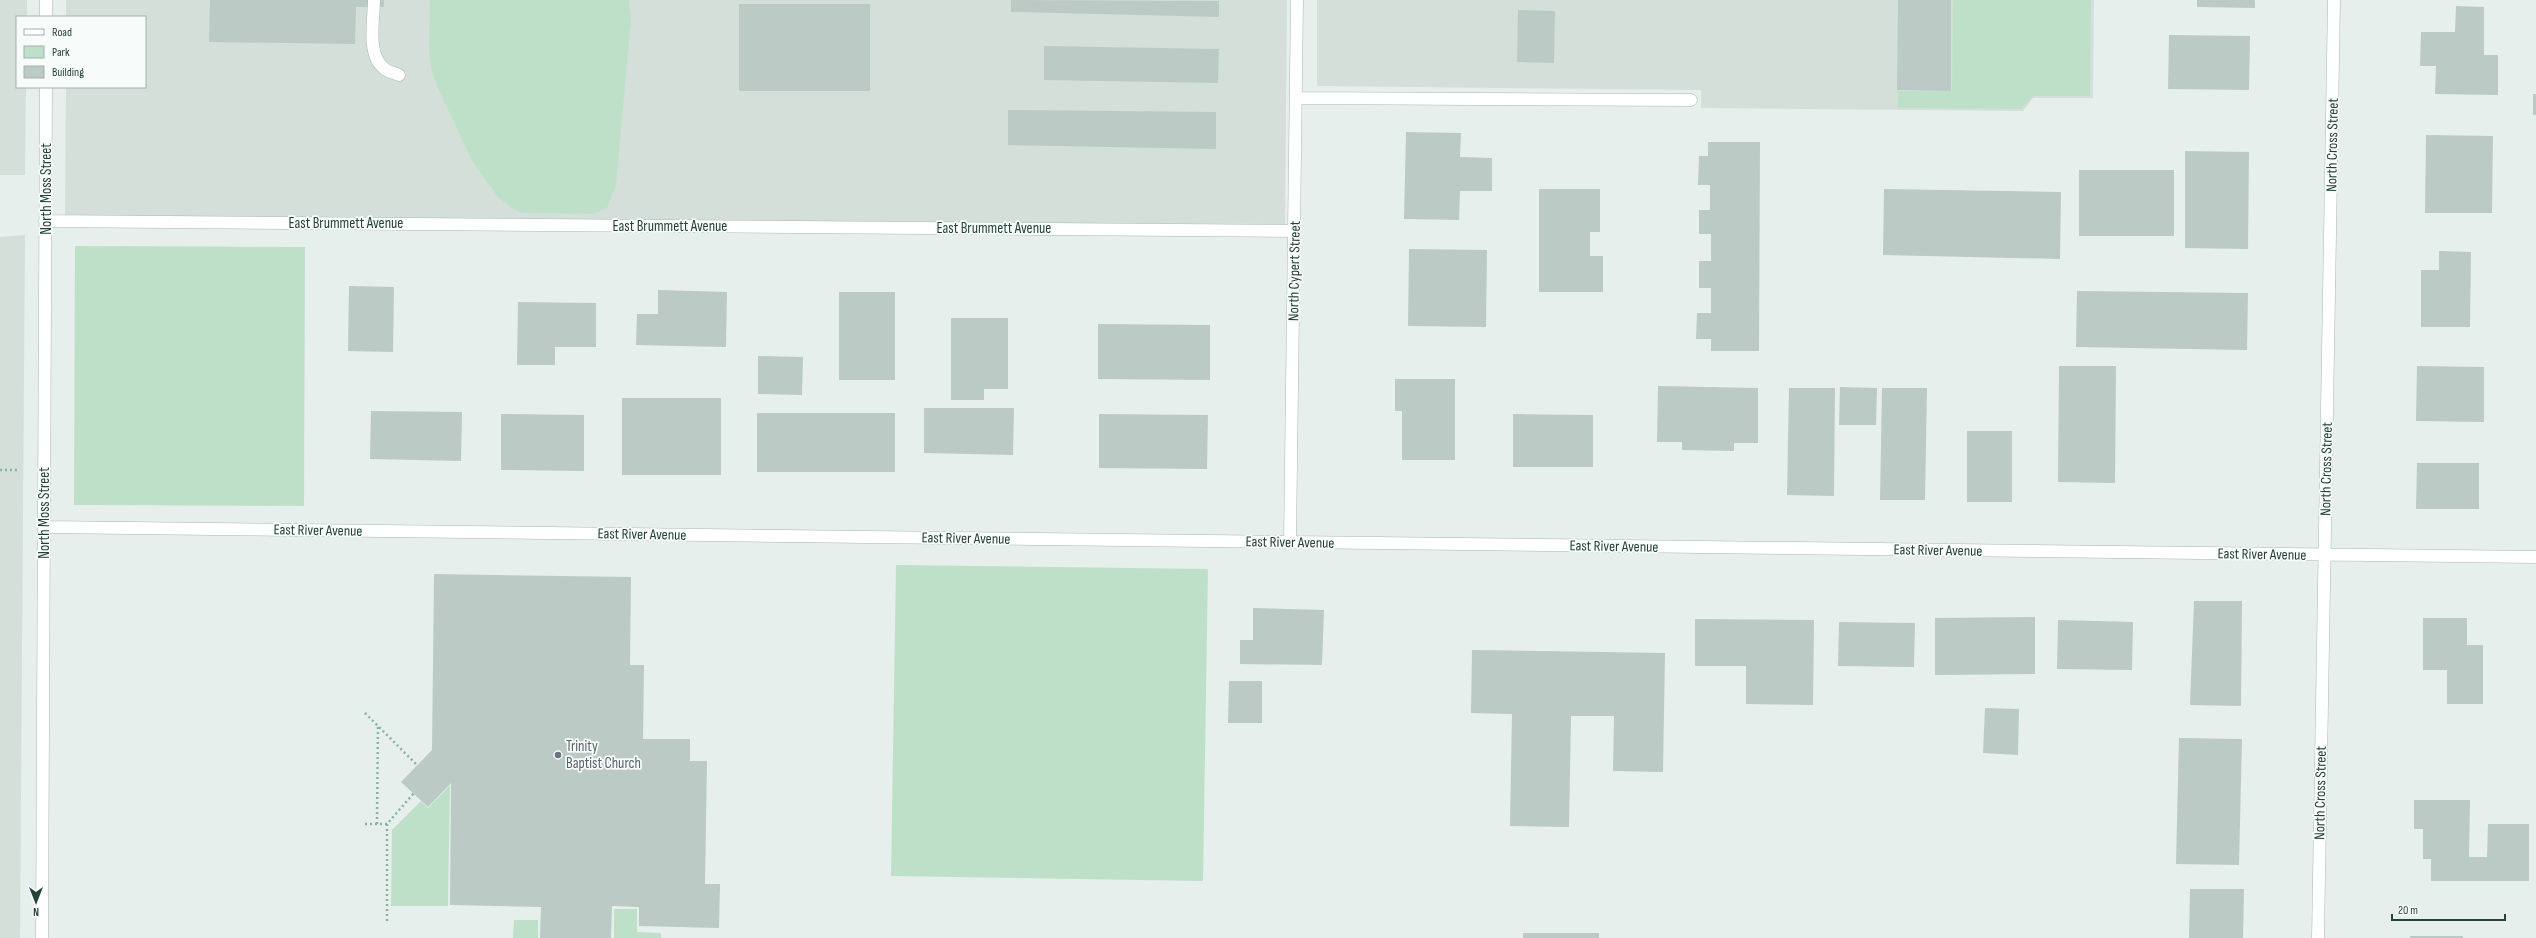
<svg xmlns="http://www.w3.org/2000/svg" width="2536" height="938" font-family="'Sofia Sans Condensed',sans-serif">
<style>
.built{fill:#d4dfda}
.green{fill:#bfe0c8}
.building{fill:#bbcac4}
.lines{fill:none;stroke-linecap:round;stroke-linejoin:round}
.minor-casing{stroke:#a8b8b2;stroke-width:13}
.path{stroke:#86b3a5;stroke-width:2.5;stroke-dasharray:2 3;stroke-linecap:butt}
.minor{stroke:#fff;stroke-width:12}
.worship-dot{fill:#6b7280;stroke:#f7fbf9;stroke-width:1.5}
.labels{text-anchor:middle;stroke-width:3.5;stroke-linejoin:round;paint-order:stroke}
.street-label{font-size:15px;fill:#24423a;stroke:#f7fbf9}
.worship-label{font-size:15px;fill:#5b616d;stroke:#f7fbf9;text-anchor:start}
</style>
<rect width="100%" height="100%" fill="#e6efeb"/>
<path class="built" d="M 0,0 L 27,0 L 27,17 L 17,17 L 17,87 L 26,87 L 25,175 L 0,175 Z
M 66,0 L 1287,0 L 1285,224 L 65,218 L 66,87 L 145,87 L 145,17 L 66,17 Z
M 1317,0 L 2094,0 L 2093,98 L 2033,98 L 2023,111 L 1701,108 L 1701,90 L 1317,86 Z
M 25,235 L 20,938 L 0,938 L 0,237 Z"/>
<path class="green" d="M 430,0 L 629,0 L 631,19 L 616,185 L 607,208 L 593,214 L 522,213 L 513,209 L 498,197 L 472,161 L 437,86 L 431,69 L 429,48 Z
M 1953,0 L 2091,0 L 2090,96 L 2033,96 L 2021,109 L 1898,108 L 1898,91 L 1952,91 Z
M 75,246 L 305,247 L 304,506 L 74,505 Z
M 896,565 L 1208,569 L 1203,881 L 891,876 Z
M 450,785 L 448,906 L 391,906 L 392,830 L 421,801 L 428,808 Z
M 614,909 L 637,909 L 637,932 L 661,933 L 661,938 L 614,938 Z
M 514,920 L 538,920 L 538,938 L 513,938 Z"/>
<path class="building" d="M 210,0 L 384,0 L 384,7 L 356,7 L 355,44 L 209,42 Z
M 1011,0 L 1219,1 L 1219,17 L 1011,12 Z
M 1898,0 L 1951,0 L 1951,91 L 1897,90 Z
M 2197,0 L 2255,0 L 2255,8 L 2197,7 Z
M 739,4 L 870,4 L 870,91 L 739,91 Z
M 2456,6 L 2484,7 L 2484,55 L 2498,55 L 2498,95 L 2435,94 L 2436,66 L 2420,66 L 2421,32 L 2455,32 Z
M 1518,10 L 1555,11 L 1554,63 L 1517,62 Z
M 2169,35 L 2250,36 L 2249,90 L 2168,89 Z
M 1044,46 L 1219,49 L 1218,83 L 1044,80 Z
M 2533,94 L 2536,94 L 2536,115 L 2533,115 Z
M 1008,110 L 1216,112 L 1216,149 L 1008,145 Z
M 1406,132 L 1461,133 L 1460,157 L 1492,158 L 1492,191 L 1460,191 L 1459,220 L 1404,219 Z
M 2426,135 L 2493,136 L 2492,213 L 2425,213 Z
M 1708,142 L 1760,142 L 1759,351 L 1711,351 L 1711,339 L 1696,339 L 1697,313 L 1711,313 L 1711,288 L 1699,288 L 1699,261 L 1711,261 L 1711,234 L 1699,234 L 1699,210 L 1710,210 L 1710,185 L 1698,185 L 1699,156 L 1708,156 Z
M 2185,151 L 2249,152 L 2248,249 L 2185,248 Z
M 2079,170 L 2174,170 L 2174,236 L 2079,236 Z
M 1539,189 L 1600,189 L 1600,232 L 1590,232 L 1590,256 L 1603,256 L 1603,292 L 1539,292 Z
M 1884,189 L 2061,192 L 2060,259 L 1883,255 Z
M 1409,249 L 1487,250 L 1486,327 L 1408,326 Z
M 2439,251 L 2471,252 L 2470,327 L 2421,327 L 2421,270 L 2439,270 Z
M 349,286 L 394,287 L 393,352 L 348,351 Z
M 658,290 L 727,292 L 726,347 L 636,345 L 637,314 L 658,314 Z
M 2077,291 L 2248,293 L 2247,350 L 2076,347 Z
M 839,292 L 895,292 L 895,380 L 839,380 Z
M 518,302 L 596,303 L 596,347 L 555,347 L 555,365 L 517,365 Z
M 951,318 L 1008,318 L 1008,389 L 984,389 L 984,400 L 951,400 Z
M 1098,324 L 1210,325 L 1210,380 L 1098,379 Z
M 758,356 L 803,357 L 802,395 L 758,394 Z
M 2059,366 L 2116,366 L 2115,483 L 2058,482 Z
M 2417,366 L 2484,367 L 2484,422 L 2416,421 Z
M 1395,379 L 1455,379 L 1455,460 L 1402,460 L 1402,411 L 1395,411 Z
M 1658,386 L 1758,388 L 1758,443 L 1734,443 L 1734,451 L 1682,450 L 1682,442 L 1657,442 Z
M 1840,387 L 1877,388 L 1876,425 L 1839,425 Z
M 1789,388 L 1835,388 L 1834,496 L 1787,495 Z
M 1882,388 L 1927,388 L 1925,500 L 1880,500 Z
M 622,398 L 721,398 L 721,475 L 622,475 Z
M 924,408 L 1014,408 L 1013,455 L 924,453 Z
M 371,411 L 462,412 L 461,461 L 370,459 Z
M 757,413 L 895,413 L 895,472 L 757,472 Z
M 501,414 L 584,415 L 584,471 L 501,470 Z
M 1099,414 L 1208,415 L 1207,469 L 1099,468 Z
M 1513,414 L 1593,415 L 1593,467 L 1513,467 Z
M 1967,431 L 2012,431 L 2012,502 L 1967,502 Z
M 2417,463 L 2479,463 L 2479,509 L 2416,509 Z
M 434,574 L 631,577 L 630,665 L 644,665 L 643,739 L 690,739 L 690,761 L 707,761 L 705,884 L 720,884 L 719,928 L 639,926 L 639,907 L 612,906 L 611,938 L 540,938 L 541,907 L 450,905 L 451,783 L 428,807 L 401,782 L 432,750 Z
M 2194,601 L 2242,601 L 2241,706 L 2190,705 Z
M 1253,608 L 1324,610 L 1322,665 L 1240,664 L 1240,640 L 1253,640 Z
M 2035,617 L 2035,674 L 1935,675 L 1935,618 Z
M 2423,618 L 2467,618 L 2467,645 L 2483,645 L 2483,704 L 2447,704 L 2447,670 L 2423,670 Z
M 1695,619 L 1814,620 L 1813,705 L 1746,704 L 1746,666 L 1695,666 Z
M 2058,620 L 2133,622 L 2132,670 L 2057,669 Z
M 1839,622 L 1915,623 L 1914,667 L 1838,666 Z
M 1472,650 L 1665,653 L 1663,772 L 1613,771 L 1614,716 L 1571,716 L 1569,827 L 1510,826 L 1512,714 L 1471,713 Z
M 1229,681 L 1262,681 L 1262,723 L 1228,723 Z
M 1985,708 L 2019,709 L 2018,755 L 1983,753 Z
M 2179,738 L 2242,739 L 2239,865 L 2176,864 Z
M 2414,800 L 2470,800 L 2469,857 L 2487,857 L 2488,824 L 2529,824 L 2529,881 L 2431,881 L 2431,859 L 2423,859 L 2423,829 L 2414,829 Z
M 2190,889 L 2244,889 L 2243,938 L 2189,938 Z
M 1523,933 L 1599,933 L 1599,938 L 1523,938 Z
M 2410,936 L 2463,936 L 2463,938 L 2410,938 Z"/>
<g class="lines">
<g class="minor-casing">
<path id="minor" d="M 374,0 C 374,20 366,56 385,69 C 388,72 395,73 399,75
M 46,17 L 46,0
M 1296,98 L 1691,100
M 45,221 L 1294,231
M 44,527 L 2536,557
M 1290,542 L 1297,0
M 42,938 L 46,87
M 2318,938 L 2334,0"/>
</g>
<path class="path" d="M 0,470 L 18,470
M 365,713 L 417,765
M 365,824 L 387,824
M 377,824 L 378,725
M 387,921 L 387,824 L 414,793"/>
<use href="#minor" class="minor"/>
</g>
<circle class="worship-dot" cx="558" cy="755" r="4"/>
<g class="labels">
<g class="street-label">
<text transform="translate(2332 145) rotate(-89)" y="5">North Cross Street</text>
<text transform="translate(46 189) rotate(-90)" y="5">North Moss Street</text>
<text x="346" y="228">East Brummett Avenue</text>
<text x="670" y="231">East Brummett Avenue</text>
<text x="994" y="233">East Brummett Avenue</text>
<text transform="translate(1294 271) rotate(-89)" y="5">North Cypert Street</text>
<text transform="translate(2326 469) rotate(-89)" y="5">North Cross Street</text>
<text transform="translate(44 513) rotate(-90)" y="5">North Moss Street</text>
<text transform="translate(318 530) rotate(1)" y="5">East River Avenue</text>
<text transform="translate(642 534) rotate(1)" y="5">East River Avenue</text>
<text transform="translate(966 538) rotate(1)" y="5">East River Avenue</text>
<text transform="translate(1290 542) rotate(1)" y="5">East River Avenue</text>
<text transform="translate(1614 546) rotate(1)" y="5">East River Avenue</text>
<text transform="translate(1938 550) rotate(1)" y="5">East River Avenue</text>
<text transform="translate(2262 554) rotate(1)" y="5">East River Avenue</text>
<text transform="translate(2320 793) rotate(-89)" y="5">North Cross Street</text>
</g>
<g class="worship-label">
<text x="566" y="751">Trinity<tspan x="566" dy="17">Baptist Church</tspan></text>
</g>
</g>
<rect x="16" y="16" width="130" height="72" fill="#f7fbf9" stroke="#a3b1ad"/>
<rect x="24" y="29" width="20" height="6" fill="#ffffff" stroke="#a3b1ad"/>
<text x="52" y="36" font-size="12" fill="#24423a">Road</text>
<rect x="24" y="46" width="20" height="12" fill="#bfe0c8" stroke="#a3b1ad"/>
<text x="52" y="56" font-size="12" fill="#24423a">Park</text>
<rect x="24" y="66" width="20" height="12" fill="#bbcac4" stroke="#a3b1ad"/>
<text x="52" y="76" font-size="12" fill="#24423a">Building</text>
<g transform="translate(36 902) rotate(180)" stroke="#f7fbf9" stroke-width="3" paint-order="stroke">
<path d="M0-3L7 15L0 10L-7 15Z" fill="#24423a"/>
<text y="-6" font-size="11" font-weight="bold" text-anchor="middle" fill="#24423a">N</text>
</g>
<path d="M2392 914v6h113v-6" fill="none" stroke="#24423a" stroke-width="2"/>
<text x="2398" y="914" font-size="12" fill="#24423a" stroke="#f7fbf9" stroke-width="3" paint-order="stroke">20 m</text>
</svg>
